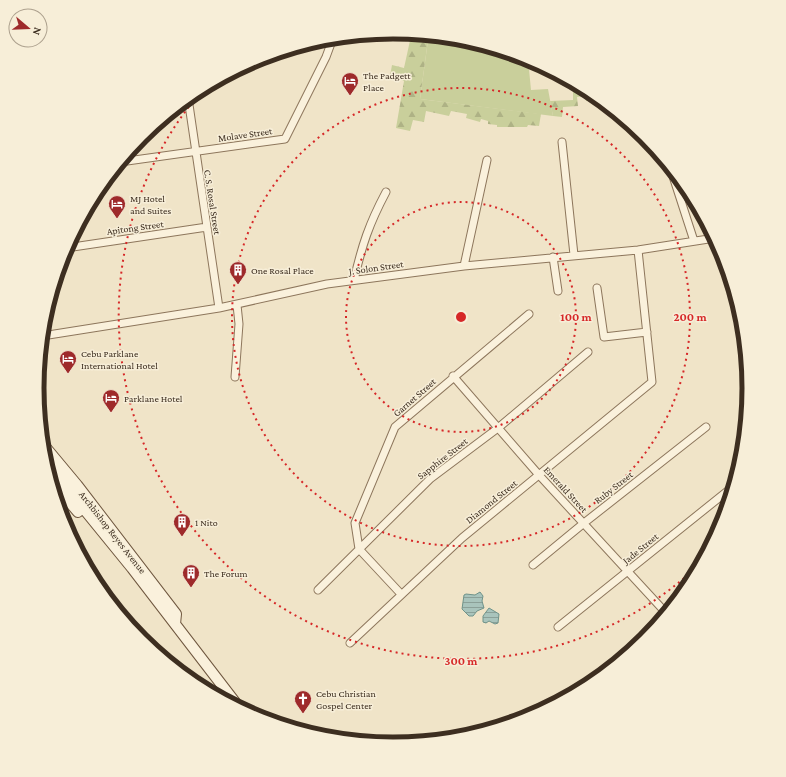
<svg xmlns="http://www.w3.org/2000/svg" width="786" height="777" font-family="'Crimson Pro',serif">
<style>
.grass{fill:#c9cf9b}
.forest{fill:url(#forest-firs)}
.water{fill:url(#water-rules);stroke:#6f938a}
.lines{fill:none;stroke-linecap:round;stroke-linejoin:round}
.street-casing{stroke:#8d765c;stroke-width:9}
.secondary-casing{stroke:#6f573f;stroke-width:12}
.street{stroke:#faf1dc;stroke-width:7}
.secondary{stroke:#faf1dc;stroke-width:10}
.ring{fill:none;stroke:#d62828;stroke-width:2;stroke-dasharray:2 4}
.labels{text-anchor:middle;stroke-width:3;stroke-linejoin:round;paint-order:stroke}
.poi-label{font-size:10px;fill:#3d2e20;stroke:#f7eed8;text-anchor:start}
.street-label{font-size:10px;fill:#3d2e20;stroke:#f7eed8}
.rim{fill:none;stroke:#3d2e20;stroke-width:5}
.centre{fill:#d62828;stroke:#f7eed8;stroke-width:2}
.ring-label{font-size:12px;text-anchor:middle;font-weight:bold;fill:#d62828;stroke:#f7eed8;stroke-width:3;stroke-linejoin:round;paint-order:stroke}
</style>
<defs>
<pattern id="forest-firs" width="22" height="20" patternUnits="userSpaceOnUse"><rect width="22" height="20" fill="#c9cf9b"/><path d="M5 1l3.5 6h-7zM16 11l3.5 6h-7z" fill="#aeb285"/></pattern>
<pattern id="water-rules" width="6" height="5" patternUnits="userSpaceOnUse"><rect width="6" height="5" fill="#a9c4bc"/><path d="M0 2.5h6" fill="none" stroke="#8ba098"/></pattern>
</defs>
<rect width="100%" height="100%" fill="#f0e4c8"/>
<path class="grass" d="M 412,34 L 463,39 L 528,59 L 531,90 L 548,89 L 553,116 L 420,99 L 428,40 L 411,36 Z"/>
<path class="forest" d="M 411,36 L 428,40 L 420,99 L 541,114 L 539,126 L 528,125 L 527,127 L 497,127 L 497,125 L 488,124 L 488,121 L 481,119 L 480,122 L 466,118 L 467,114 L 451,111 L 449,116 L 426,111 L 424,122 L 413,120 L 410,131 L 396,128 L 404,81 L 390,76 L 392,65 L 404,68 Z
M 579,85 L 599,99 L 586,101 L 586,96 L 577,97 L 578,106 L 563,107 L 562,117 L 553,116 L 550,101 L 573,100 L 573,86 Z
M 639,131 L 651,143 L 640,145 Z"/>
<path class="water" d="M 480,592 L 483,596 L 482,601 L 484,608 L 477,611 L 473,616 L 469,616 L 462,609 L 464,595 L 466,594 L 475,595 Z
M 489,608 L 499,614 L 498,623 L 495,624 L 489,621 L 486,623 L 483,622 L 483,616 Z"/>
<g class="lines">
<g class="street-casing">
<path id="street" d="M 188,98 L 219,308
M 562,142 L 574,255
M 120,162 L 285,139 L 326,57 L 333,38
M 670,167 L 694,241
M 66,248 L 207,227
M 553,257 L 558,291
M 464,266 L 487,160
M 354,280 C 362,245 369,224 386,192
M 597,288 L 604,337 L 647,332
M 42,336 L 219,308 L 327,284 L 464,266 L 638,250 L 715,238
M 453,376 L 539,475 L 667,614
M 235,377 L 239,324 L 237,305
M 359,549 L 355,523 L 395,427 L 529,314
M 359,549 L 401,594
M 533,565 L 584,523 L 706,427
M 318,590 L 430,479 L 498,428 L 588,352
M 558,627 L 735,485
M 350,643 L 462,538 L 652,382 L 638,250
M 600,676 L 647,639
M 217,697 L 225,689"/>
</g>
<g class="secondary-casing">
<path id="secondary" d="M 39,415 L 41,436
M 42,443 L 77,485 L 176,614 L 175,624
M 44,460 L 132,568 L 241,710
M 49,478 L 78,512"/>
</g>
<use href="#street" class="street"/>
<use href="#secondary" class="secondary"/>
</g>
<g class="ring">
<circle cx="461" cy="317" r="115"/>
<circle cx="461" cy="317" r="229"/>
<path d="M702 562A344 344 0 0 1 205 87"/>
</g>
<defs>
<g id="hotel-pin" transform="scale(0.9)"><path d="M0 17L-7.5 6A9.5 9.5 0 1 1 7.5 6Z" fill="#9e2a2b" stroke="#f7eed8"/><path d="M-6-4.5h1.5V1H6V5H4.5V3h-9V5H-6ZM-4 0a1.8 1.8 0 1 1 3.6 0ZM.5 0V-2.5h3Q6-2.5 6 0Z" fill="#fff"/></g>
<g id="building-pin" transform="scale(0.9)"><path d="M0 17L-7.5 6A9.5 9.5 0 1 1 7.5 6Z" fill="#9e2a2b" stroke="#f7eed8"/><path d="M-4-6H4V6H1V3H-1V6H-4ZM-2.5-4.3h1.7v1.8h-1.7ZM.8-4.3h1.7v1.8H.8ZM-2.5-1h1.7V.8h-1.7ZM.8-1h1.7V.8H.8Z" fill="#fff"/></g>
<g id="church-pin" transform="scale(0.9)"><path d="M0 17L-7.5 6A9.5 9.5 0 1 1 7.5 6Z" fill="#9e2a2b" stroke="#f7eed8"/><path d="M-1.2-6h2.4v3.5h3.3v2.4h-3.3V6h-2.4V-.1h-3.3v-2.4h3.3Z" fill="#fff"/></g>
</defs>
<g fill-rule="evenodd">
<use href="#hotel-pin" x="350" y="81"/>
<use href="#hotel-pin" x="117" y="204"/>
<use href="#building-pin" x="238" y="270"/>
<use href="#hotel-pin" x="68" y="359"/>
<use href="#hotel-pin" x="111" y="398"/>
<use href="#building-pin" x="182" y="522"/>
<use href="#building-pin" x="191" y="573"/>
<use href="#church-pin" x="303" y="699"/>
</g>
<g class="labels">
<g class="poi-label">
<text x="363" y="79">The Padgett<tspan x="363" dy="12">Place</tspan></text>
<text x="130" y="202">MJ Hotel<tspan x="130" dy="12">and Suites</tspan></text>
<text x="251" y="274">One Rosal Place</text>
<text x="81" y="357">Cebu Parklane<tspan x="81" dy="12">International Hotel</tspan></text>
<text x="124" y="402">Parklane Hotel</text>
<text x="195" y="526">1 Nito</text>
<text x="204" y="577">The Forum</text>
<text x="316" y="697">Cebu Christian<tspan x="316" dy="12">Gospel Center</tspan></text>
</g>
<g class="street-label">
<text transform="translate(245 134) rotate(-8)" y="4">Molave Street</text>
<text transform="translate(213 202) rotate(81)" y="4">C. S. Rosal Street</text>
<text transform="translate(135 227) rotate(-8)" y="4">Apitong Street</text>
<text transform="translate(376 267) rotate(-8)" y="4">J. Solon Street</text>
<text transform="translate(414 397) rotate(-41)" y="4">Garnet Street</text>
<text transform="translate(442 458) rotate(-38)" y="4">Sapphire Street</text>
<text transform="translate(613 487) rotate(-38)" y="4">Ruby Street</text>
<text transform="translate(566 489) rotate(47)" y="4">Emerald Street</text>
<text transform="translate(491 501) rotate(-39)" y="4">Diamond Street</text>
<text transform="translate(113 532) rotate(52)" y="4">Archbishop Reyes Avenue</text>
<text transform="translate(640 548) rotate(-39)" y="4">Jade Street</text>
</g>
</g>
<path d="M0 0H786V777H0ZM44 388a349 349 0 1 1 698 0a349 349 0 1 1-698 0Z" fill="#f7eed8" fill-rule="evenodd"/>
<path class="rim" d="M44 388a349 349 0 1 1 698 0a349 349 0 1 1-698 0Z"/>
<circle cx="461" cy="317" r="6" class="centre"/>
<g class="ring-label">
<text x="576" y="321">100 m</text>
<text x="690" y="321">200 m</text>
<text x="461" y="665">300 m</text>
</g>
<g transform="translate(28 28) rotate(109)"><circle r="19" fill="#f7eed8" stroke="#ada18e"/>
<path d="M0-3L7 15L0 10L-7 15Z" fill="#9e2a2b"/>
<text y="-6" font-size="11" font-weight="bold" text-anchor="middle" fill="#3d2e20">N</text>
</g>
</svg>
